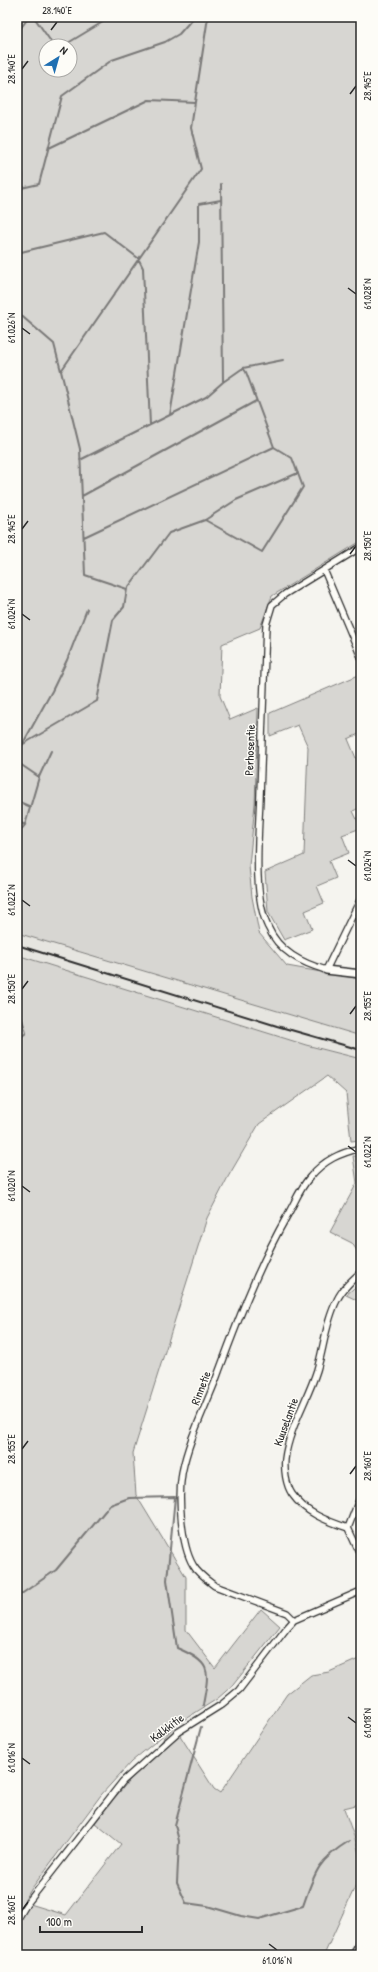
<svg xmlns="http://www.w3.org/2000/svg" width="378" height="1972" font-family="'Patrick Hand',sans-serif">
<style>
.built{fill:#e6e5e0}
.green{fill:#d7d6d2;stroke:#81807e;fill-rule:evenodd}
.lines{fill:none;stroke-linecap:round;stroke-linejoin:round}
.stream{stroke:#797877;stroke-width:2}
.minor-casing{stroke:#2b2b2b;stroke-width:8}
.tertiary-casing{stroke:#2b2b2b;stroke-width:10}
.secondary-casing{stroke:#2b2b2b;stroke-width:11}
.minor{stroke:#fdfcf7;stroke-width:5.5}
.tertiary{stroke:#fdfcf7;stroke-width:7}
.secondary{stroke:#fdfcf7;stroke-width:8}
.rail{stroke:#2b2b2b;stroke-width:2}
.ticks{fill:none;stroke:#2b2b2b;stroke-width:1.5}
.labels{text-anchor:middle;stroke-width:3;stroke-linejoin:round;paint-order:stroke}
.street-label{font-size:12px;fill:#2b2b2b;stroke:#fdfcf7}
.neatline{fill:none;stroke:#2b2b2b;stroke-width:1.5}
.ticks-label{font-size:10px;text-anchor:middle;fill:#2b2b2b}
</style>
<rect width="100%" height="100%" fill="#f5f4ef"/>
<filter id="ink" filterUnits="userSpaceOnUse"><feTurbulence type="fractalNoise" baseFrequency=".025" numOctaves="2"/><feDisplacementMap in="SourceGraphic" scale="8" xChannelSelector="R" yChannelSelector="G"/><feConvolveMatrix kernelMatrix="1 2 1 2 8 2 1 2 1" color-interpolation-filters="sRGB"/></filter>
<g filter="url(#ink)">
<path class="built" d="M 17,933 L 361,1036 L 361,1059 L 306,1045 L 17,955 Z"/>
<path class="green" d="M 17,17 L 361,17 L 361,541 L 272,596 L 260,628 L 222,644 L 220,696 L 230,720 L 258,708 L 255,804 L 249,866 L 252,897 L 259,933 L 287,966 L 361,979 L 361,1036 L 17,933 ZM 46,46 L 70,46 L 70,70 L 46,70 Z
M 361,674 L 361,733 L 348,739 L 361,770 L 361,807 L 353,811 L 361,828 L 342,835 L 349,853 L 329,861 L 336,878 L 317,886 L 324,903 L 305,911 L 312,929 L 284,940 L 268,912 L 265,872 L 304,855 L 308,747 L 298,725 L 270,736 L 270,713 Z
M 17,955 L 306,1045 L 361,1059 L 361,1140 L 351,1141 L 346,1093 L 327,1076 L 259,1124 L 228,1177 L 207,1218 L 133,1453 L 136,1495 L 186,1577 L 186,1630 L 215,1668 L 261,1609 L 280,1626 L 233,1685 L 217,1699 L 174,1726 L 214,1789 L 220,1793 L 287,1694 L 311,1675 L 329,1672 L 361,1658 L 361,1797 L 356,1805 L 344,1808 C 351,1831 364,1854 359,1878 L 324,1955 L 17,1955 L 17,1927 L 30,1904 L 66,1915 L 121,1844 L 95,1823 C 119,1790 148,1761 172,1728 L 131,1762 L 101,1795 L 32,1888 L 17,1913 Z
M 353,1156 L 361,1156 L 361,1257 L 352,1243 L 330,1232 L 357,1183 Z
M 361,1282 L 361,1302 L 346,1295 Z"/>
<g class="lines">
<path class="stream" d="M 34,17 L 54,46
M 17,33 L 29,17
M 63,46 L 111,17
M 17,138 L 23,177 L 21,188
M 49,148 L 149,100 L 195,102
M 221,184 L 223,381
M 17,189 L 39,184 L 62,96 L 112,60 L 165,42 L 179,34 L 194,17
M 17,253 L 104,232 L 138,258 L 143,268 L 150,425
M 17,312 L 54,344 L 61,371 L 80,449 L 85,575 L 127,589
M 61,371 L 201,169 L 191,128 L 208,17
M 170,415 L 199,242 L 199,204 L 221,200
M 80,460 L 206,397 L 223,382 L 243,368 L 283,360
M 82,496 L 256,401
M 205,520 L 262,552 L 303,487 L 292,458 L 274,447 L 246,372 L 243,368
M 84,537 L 274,447
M 20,746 L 97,701 L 113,620 L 124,607 L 127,589 L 169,533 L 205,520 L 236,500 L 298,473
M 17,754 L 52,691 L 67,660 L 87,609
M 17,762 L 39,777
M 17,801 L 31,807
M 17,821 L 25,825
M 17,835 L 25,825 L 39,777 L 51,751
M 17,1002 L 26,1033 L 17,1040
M 17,1597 L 56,1570 L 110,1505 L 129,1498 L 175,1497 L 167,1580 L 177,1648 C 213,1663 209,1671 203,1705
M 201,1727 L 175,1825 L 179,1841 L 177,1883 L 186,1903 L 207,1906 L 241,1916 L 259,1919 L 303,1906 C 315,1872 317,1861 349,1841"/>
<g class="minor-casing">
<path id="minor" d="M 361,547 L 285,594 L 272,605 L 266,625 C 264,682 262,738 260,795 C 259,832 252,894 268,927 C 279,952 302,963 326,970 L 361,898
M 324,570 L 361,657
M 361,1272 C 352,1280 342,1289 337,1300 C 326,1321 324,1347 317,1370 C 308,1399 289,1428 285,1459 C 284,1470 286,1485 292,1494 C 305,1513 327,1521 348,1528 L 361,1556
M 348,1528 L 361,1495
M 294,1620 L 287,1613 L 215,1586 C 207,1580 198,1574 193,1565 C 181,1545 178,1496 182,1473 C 188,1442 203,1412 215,1382 C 236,1325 257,1269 287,1216 C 294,1204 300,1188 310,1177 C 324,1160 340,1153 361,1148
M 17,1920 L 26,1905 L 123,1781 L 178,1732 L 221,1705 L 239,1690 L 286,1629 L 294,1620 L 361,1591"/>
</g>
<g class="tertiary-casing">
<path id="tertiary" d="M 326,970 L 361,974"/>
</g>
<g class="secondary-casing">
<path id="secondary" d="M 355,1955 L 361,1941"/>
</g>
<use href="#minor" class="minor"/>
<use href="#tertiary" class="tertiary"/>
<use href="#secondary" class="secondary"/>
<path class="rail" d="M 17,945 L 277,1026 L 361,1050"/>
</g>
</g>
<path class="ticks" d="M 51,30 L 57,22M 22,69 L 28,61M 350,94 L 356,86M 348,288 L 356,294M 22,328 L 30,334M 22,529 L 28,521M 350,554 L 356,546M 22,614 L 30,620M 348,860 L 356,866M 22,900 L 30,906M 22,989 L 28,981M 350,1014 L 356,1006M 348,1146 L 356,1152M 22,1186 L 30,1192M 22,1449 L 28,1441M 350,1474 L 356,1466M 348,1717 L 356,1723M 22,1758 L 30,1764M 22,1910 L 28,1902M 269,1944 L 277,1950"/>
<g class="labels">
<g class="street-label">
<text transform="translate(250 750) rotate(-88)" y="4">Perhosentie</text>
<text transform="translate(201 1388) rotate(-69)" y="4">Rinnetie</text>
<text transform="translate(286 1422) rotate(-70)" y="4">Kuuselantie</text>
<text transform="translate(167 1728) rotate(-37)" y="4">Kalkkitie</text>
</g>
</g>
<rect width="378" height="1972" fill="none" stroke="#fdfcf7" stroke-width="44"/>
<g transform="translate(58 58) rotate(37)"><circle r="19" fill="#fdfcf7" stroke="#a9a8a5"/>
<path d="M0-3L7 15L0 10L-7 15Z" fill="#1f6fb2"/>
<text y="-6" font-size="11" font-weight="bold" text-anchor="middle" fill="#2b2b2b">N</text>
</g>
<path d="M40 1926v6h102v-6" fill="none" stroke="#2b2b2b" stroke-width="2"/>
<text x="46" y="1926" font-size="12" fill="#2b2b2b" stroke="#fdfcf7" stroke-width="3" paint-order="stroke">100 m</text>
<rect x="22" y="22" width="334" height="1928" class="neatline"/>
<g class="ticks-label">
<text x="57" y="14">28.140°E</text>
<text transform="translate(11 69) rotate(-90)" y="4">28.140°E</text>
<text transform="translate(367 86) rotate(-90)" y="4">28.145°E</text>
<text transform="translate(367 294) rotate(-90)" y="4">61.028°N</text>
<text transform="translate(11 328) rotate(-90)" y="4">61.026°N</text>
<text transform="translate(11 529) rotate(-90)" y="4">28.145°E</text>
<text transform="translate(367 546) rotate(-90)" y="4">28.150°E</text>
<text transform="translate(11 614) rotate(-90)" y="4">61.024°N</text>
<text transform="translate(367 866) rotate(-90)" y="4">61.024°N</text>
<text transform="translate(11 900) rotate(-90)" y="4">61.022°N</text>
<text transform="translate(11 989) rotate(-90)" y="4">28.150°E</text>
<text transform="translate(367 1006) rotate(-90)" y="4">28.155°E</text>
<text transform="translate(367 1152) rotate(-90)" y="4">61.022°N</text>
<text transform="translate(11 1186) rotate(-90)" y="4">61.020°N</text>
<text transform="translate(11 1449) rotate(-90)" y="4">28.155°E</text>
<text transform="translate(367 1466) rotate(-90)" y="4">28.160°E</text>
<text transform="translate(367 1723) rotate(-90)" y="4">61.018°N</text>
<text transform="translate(11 1758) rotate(-90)" y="4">61.016°N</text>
<text transform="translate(11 1910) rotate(-90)" y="4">28.160°E</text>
<text x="277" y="1964">61.016°N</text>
</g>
</svg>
